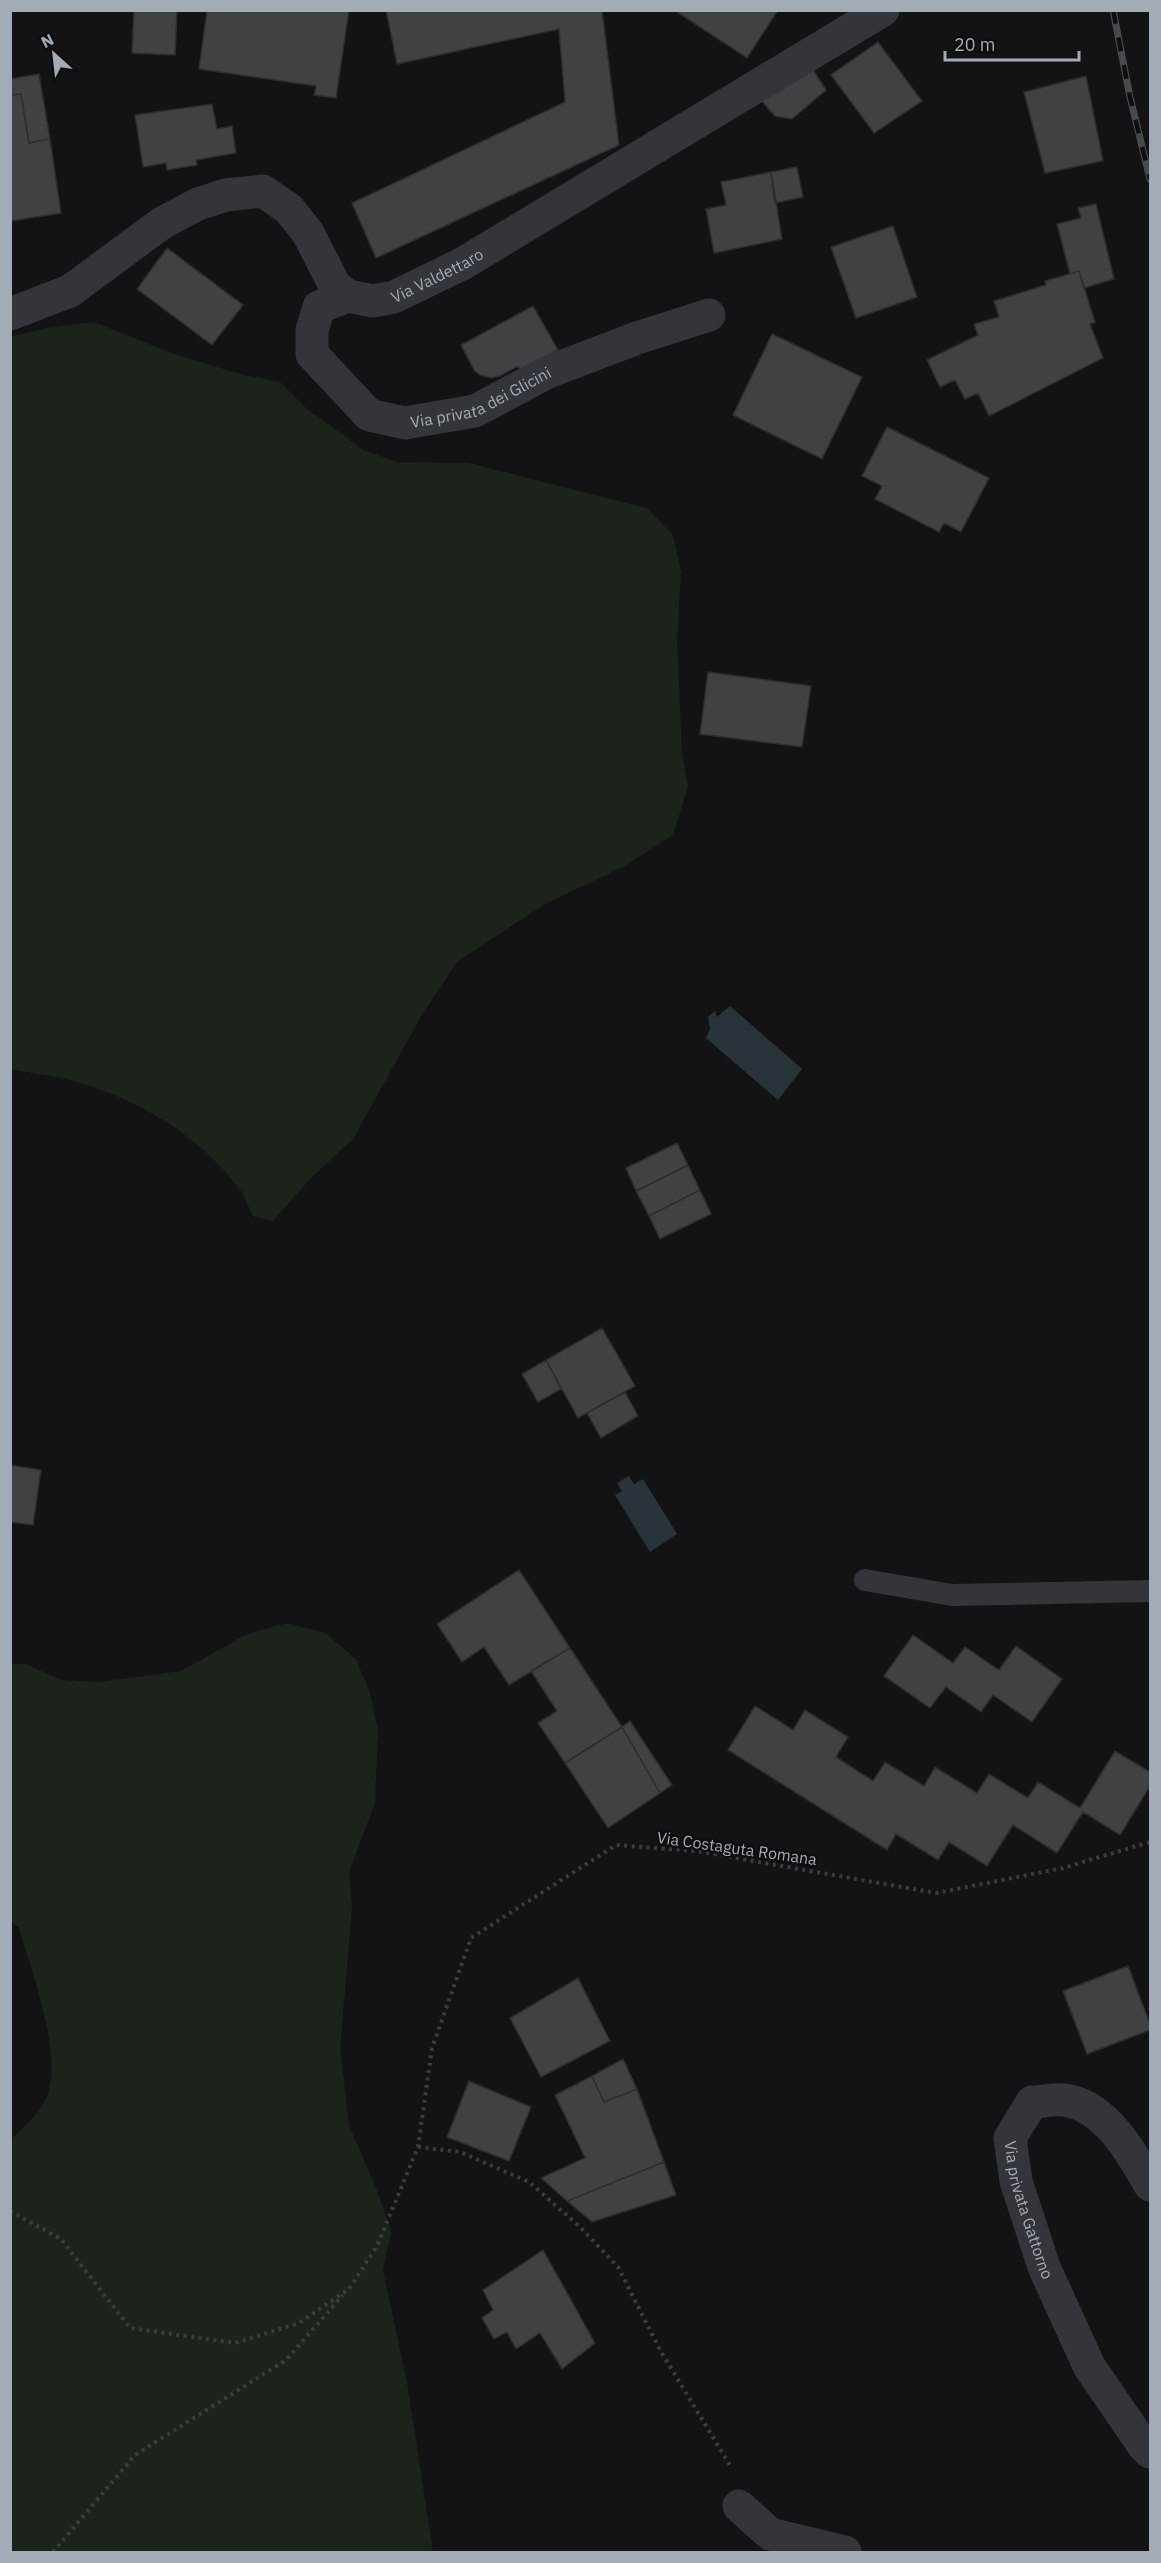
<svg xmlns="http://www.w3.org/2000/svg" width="1161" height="2563" font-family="'IBM Plex Sans',sans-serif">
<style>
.green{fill:#1b231b}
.water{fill:#283439}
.building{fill:#3f4145;stroke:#2d2d31;stroke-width:1.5}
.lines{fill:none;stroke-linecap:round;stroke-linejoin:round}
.path{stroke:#393d41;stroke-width:4;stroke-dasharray:3 4.5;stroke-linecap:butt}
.lane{stroke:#33353a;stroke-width:22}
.street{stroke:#33353a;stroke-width:33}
.rail-casing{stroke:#464a4f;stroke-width:7}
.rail{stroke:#0e0e10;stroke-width:4.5;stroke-dasharray:14;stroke-linecap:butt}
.labels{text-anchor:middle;stroke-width:5;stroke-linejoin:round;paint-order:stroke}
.street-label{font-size:16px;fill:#a3acb6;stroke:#0e0e10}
</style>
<rect width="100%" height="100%" fill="#131315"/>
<path class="green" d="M 94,322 L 174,354 L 244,375 L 280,382 L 305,407 L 362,449 L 397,462 L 468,463 L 647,508 L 673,535 L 681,571 L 677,642 L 682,750 L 688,787 L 673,835 L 625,866 L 547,903 L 457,962 L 423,1013 L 353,1139 L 310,1179 L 273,1221 L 253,1216 C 248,1207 245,1195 238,1187 C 198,1134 134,1097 70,1080 C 50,1075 30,1073 11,1069 L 11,336 L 48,328 Z
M 288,1623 L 325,1633 L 356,1659 L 370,1693 L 378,1731 L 375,1803 L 349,1872 L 352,1907 L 340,2049 L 349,2125 L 379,2195 L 391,2232 L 383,2270 L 407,2382 L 433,2552 L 11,2552 L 11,2139 C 21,2130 34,2118 42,2106 C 69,2067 31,1971 19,1928 L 11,1921 L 11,1664 L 26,1664 L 61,1680 L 99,1682 L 181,1671 L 249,1633 Z"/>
<path class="water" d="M 730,1006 L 802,1069 L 778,1100 L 706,1038 L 710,1029 L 708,1017 L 715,1011 L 717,1017 Z
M 629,1476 L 634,1484 L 643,1479 L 677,1534 L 650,1552 L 615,1495 L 622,1491 L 617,1483 Z"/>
<path class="building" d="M 134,10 L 177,10 L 175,55 L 132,53 Z
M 207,10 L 349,10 L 336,98 L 314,95 L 316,86 L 199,69 Z
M 602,10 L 619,145 L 376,258 L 352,203 L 565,102 L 559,29 L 397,64 L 386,10 Z
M 674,10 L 778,10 L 747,58 Z
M 878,42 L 922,101 L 874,133 L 831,75 Z
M 809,63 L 826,90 L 792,119 L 775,116 L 760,99 Z
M 39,74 L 50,139 L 29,143 L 21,94 L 10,95 L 10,79 Z
M 1086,76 L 1103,161 L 1045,173 L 1024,92 Z
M 21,94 L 29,143 L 50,139 L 61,213 L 10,221 L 10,95 Z
M 212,104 L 217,129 L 232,126 L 236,153 L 196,160 L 197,165 L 167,170 L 166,163 L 143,167 L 135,115 Z
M 797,167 L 803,197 L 775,203 L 771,172 Z
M 771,172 L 782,239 L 714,253 L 706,209 L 726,205 L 721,182 Z
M 1096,204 L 1114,279 L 1084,288 L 1079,271 L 1070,274 L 1057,224 L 1081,218 L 1078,208 Z
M 893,226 L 917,297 L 856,318 L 831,247 Z
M 167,248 L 243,305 L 212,345 L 137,289 Z
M 1079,271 L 1095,322 L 1090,324 L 1103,358 L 989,416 L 978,393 L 965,399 L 955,380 L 940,387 L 927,360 L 978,335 L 974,324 L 999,317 L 994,301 L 1046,285 L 1045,281 Z
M 533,306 L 558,350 L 521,371 L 518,366 L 500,376 L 491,378 L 480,375 L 474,370 L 461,345 Z
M 772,334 L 862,377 L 822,459 L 733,415 Z
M 887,427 L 989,478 L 961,532 L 944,523 L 939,532 L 875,499 L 882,486 L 862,476 Z
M 708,672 L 811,686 L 802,747 L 700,734 Z
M 677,1143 L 688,1165 L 636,1191 L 626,1168 Z
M 688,1165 L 700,1190 L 649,1216 L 636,1191 Z
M 700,1190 L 711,1214 L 660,1239 L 649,1216 Z
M 602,1328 L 635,1386 L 578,1418 L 546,1360 Z
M 546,1360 L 561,1389 L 538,1402 L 522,1374 Z
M 625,1392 L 638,1416 L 601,1438 L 587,1413 Z
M 10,1465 L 41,1470 L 33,1525 L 10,1522 Z
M 519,1570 L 570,1648 L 509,1685 L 484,1647 L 462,1662 L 437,1624 Z
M 913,1635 L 953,1663 L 965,1647 L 999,1670 L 1016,1646 L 1062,1679 L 1032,1722 L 993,1695 L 981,1712 L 946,1687 L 930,1708 L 884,1676 Z
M 570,1648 L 622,1727 L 565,1763 L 538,1723 L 557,1711 L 531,1671 Z
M 755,1706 L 793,1730 L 805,1710 L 848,1737 L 836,1757 L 873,1781 L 885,1762 L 924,1786 L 935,1767 L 977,1793 L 989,1774 L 1028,1798 L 1038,1782 L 1080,1808 L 1115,1751 L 1150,1772 L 1150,1786 L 1120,1835 L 1083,1812 L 1057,1853 L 1013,1825 L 987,1866 L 949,1842 L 938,1860 L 896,1834 L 887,1850 L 728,1750 Z
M 630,1721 L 672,1785 L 660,1793 L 622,1727 Z
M 622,1727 L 660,1793 L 608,1828 L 565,1763 Z
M 1128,1966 L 1150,2024 L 1150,2030 L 1087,2054 L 1063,1991 Z
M 578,1978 L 610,2041 L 541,2077 L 510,2018 Z
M 623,2059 L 637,2089 L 604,2102 L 592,2076 Z
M 592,2076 L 604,2102 L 637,2089 L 664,2162 L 567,2201 L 541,2178 L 585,2158 L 555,2095 Z
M 469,2081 L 531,2107 L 509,2161 L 447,2137 Z
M 664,2162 L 676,2195 L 592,2222 L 567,2201 Z
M 543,2250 L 595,2343 L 562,2369 L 540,2333 L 516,2349 L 507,2332 L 494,2339 L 482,2318 L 493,2310 L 483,2290 Z"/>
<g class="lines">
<path class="path" d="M 418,2147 L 460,2152 L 529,2182 L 579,2226 L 618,2267 L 660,2350 L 731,2467
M 10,2211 L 61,2239 L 130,2328 L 235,2343 L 299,2323 L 349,2289 L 377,2246 L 418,2147 L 432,2048 L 471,1938 L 616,1845 L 696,1851 L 936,1893 L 1063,1868 L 1150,1842
M 53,2552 L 135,2455 L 286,2360 L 343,2295"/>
<path class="lane" d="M 865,1580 L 952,1595 L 1150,1591"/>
<g class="street">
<path id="s1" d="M 348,296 L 319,307 L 312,330 L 312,354 L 369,415 L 405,423 L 475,411 L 548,372 L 637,338 L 709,315"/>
<path id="s2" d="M 10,314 L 70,291 L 162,223 L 198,204 L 226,195 L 263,191 L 289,209 L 308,233 L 335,286 L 348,296 L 373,301 L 394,297 L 462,264 L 883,10"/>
<path id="s3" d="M 1150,2185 C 1132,2153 1105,2105 1064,2100 C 1054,2099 1042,2102 1032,2102 L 1010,2138 L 1016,2181 L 1044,2267 L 1089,2366 L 1143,2445 L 1150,2452"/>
<path d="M 739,2506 L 770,2534 L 845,2552"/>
</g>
<g class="rail-casing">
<path id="rail" d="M 1113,10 L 1130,97 L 1150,179"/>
</g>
<use href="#rail" class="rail"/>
</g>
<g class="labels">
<g class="street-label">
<text dy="6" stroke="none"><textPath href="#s2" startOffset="519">Via Valdettaro</textPath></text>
<text dy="6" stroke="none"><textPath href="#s1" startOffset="280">Via privata dei Glicini</textPath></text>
<text transform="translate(737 1848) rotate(8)" y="6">Via Costaguta Romana</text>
<text dy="6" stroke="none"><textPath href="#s3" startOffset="274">Via privata Gattorno</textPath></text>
</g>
</g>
<rect width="1161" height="2563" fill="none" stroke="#a3acb6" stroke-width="24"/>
<g transform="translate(54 54) rotate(333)" stroke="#0e0e10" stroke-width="4.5" paint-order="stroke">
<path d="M0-4.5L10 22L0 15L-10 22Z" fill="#a3acb6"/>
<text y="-9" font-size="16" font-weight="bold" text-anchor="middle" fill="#a3acb6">N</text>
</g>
<path d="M945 51v9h134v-9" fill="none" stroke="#a3acb6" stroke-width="3"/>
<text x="954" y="51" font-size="18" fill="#a3acb6" stroke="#0e0e10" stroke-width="4.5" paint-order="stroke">20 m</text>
</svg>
